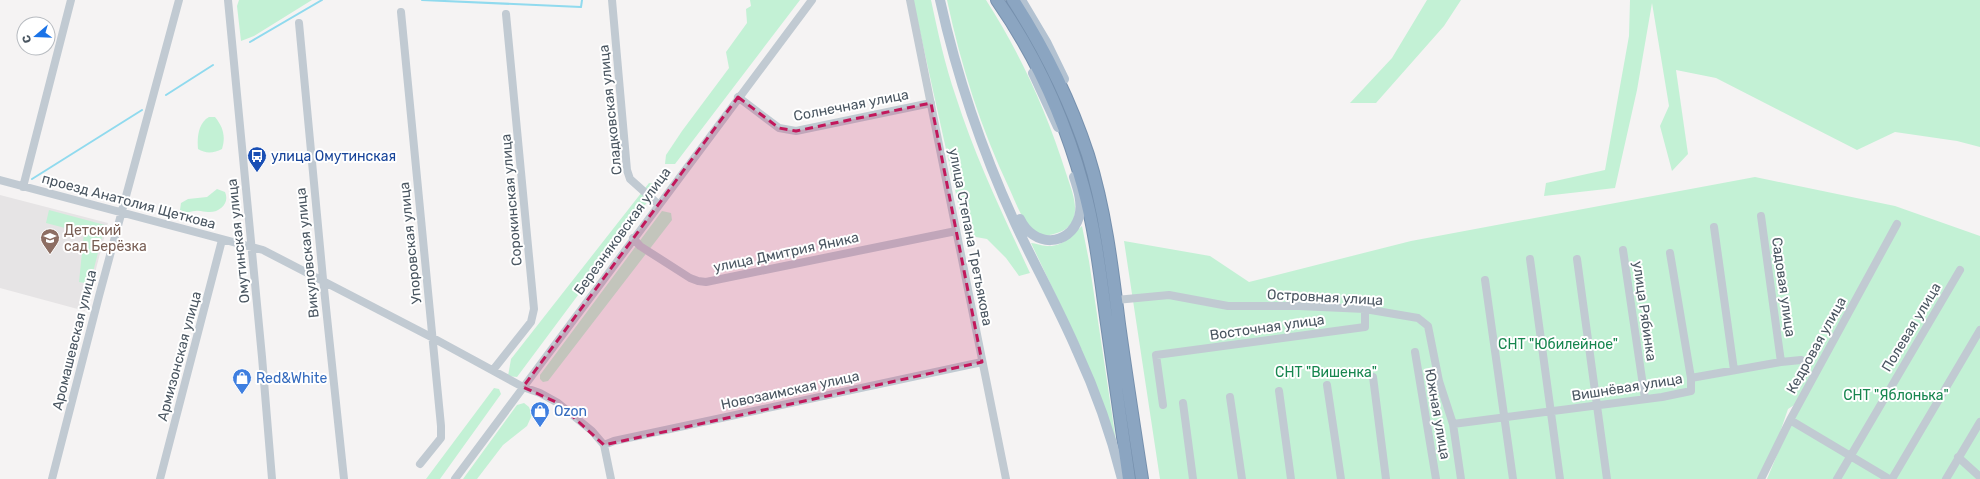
<svg xmlns="http://www.w3.org/2000/svg" width="1980" height="479" font-family="Rubik,sans-serif">
<style>
.education{fill:#e6e4e5}
.green{fill:#c3f1d5}
.lines{fill:none;stroke-linecap:round;stroke-linejoin:round}
.stream{stroke:#90daee;stroke-width:2}
.highway-casing{stroke:#7690ad;stroke-width:14}
.minor{stroke:#c1cad2;stroke-width:8}
.major{stroke:#b3c2d1;stroke-width:10}
.highway{stroke:#8ba5c1;stroke-width:12}
.marked{fill:#c2185b;fill-opacity:0.2;stroke:#c2185b;stroke-width:3;stroke-dasharray:8 5;stroke-linejoin:round}
.labels{text-anchor:middle;stroke-width:4;stroke-linejoin:round;paint-order:stroke}
.street-label{font-size:14px;fill:#4a5661;stroke:#fff}
.transit-label{font-size:14px;fill:#164399;stroke:#fff;text-anchor:start}
.education-label{font-size:14px;fill:#785e54;stroke:#fff;text-anchor:start}
.park-label{font-size:14px;fill:#17864f;stroke:#fff}
.shop-label{font-size:14px;fill:#366cbe;stroke:#fff;text-anchor:start}
</style>
<rect width="100%" height="100%" fill="#f5f3f3"/>
<path class="education" d="M 0,195 L 108,223 L 85,311 L 0,288 Z"/>
<path class="green" d="M 239,0 L 312,0 L 254,36 L 241,41 L 237,6 Z
M 750,0 L 800,0 L 675,164 L 665,164 L 666,155 L 682,131 L 729,68 L 726,52 L 747,23 L 746,9 L 751,6 Z
M 913,0 L 931,0 C 938,33 945,65 956,97 C 975,157 1003,215 1030,273 L 1019,276 L 1006,258 L 987,239 L 965,235 Z
M 947,0 L 986,0 C 1020,53 1047,112 1066,173 C 1070,186 1078,203 1074,217 C 1072,225 1065,231 1057,233 C 1050,236 1040,236 1034,231 C 1022,221 1016,203 1010,190 C 981,129 961,66 947,0 Z
M 1427,0 L 1461,0 L 1444,26 L 1376,103 L 1350,103 L 1392,58 Z
M 1630,0 L 1980,0 L 1980,147 L 1957,141 L 1895,132 L 1857,150 L 1716,78 L 1676,70 L 1688,154 L 1672,171 L 1660,126 L 1669,106 L 1652,3 L 1637,90 L 1615,188 L 1544,196 L 1546,183 L 1605,170 L 1629,36 Z
M 209,117 L 215,117 C 223,127 226,136 222,149 C 214,153 206,154 198,149 C 197,138 198,123 209,117 Z
M 1755,177 L 1895,206 L 1980,236 L 1980,479 L 1767,479 L 1799,402 L 1788,409 L 1776,444 L 1762,479 L 1160,479 L 1124,241 L 1210,256 L 1249,282 L 1411,241 Z
M 649,183 L 655,184 L 657,189 L 517,377 L 508,376 L 511,359 Z
M 217,189 L 225,192 C 230,203 220,213 208,212 C 204,212 200,210 195,211 C 192,211 189,212 186,213 L 180,210 L 181,203 L 188,199 L 207,197 Z
M 49,210 L 105,225 L 90,284 L 79,282 L 84,233 L 46,223 Z
M 662,211 L 671,213 L 672,220 L 548,381 L 543,382 L 540,379 L 540,375 Z
M 1082,226 L 1089,261 L 1116,441 L 1079,344 L 1031,243 C 1036,243 1041,246 1047,246 C 1063,247 1071,236 1082,226 Z
M 494,388 L 499,389 L 501,394 L 440,479 L 426,479 Z
M 524,403 L 529,407 L 532,415 L 527,426 L 503,445 L 477,479 L 463,479 L 517,405 Z"/>
<g class="lines">
<path class="stream" d="M 422,0 L 581,7 L 582,0
M 250,42 L 322,0
M 166,95 L 213,65
M 32,179 L 142,110"/>
<g class="highway-casing">
<path id="highway" d="M 997,0 C 1036,56 1065,120 1083,186 C 1095,229 1100,273 1106,317 C 1114,371 1121,425 1129,479
M 1013,0 C 1044,48 1070,100 1088,155 C 1105,209 1112,267 1119,324 C 1126,375 1134,427 1142,479"/>
</g>
<path class="minor" d="M 228,0 L 262,357 L 272,479
M 612,0 L 627,170 L 630,179 L 658,204
M 910,0 L 1006,479
M 401,12 L 441,426 L 441,438 L 420,464
M 299,23 L 323,279 L 344,479
M 738,97 L 779,128 L 796,131 L 931,103
M 0,180 L 263,250 L 433,338 L 523,387 L 540,393 L 558,403 L 592,431 L 604,445 L 611,479
M 23,187 L 71,0
M 1761,216 L 1781,362
M 1714,227 L 1734,370
M 633,238 L 640,246 L 690,278 L 698,281 L 706,282 L 956,231
M 1623,250 L 1645,399
M 1530,259 L 1560,479
M 1577,259 L 1607,479
M 1485,280 L 1513,479
M 1116,300 L 1169,295 L 1228,306 L 1299,306 L 1365,309 L 1418,318 L 1428,326 L 1439,381 L 1453,424 L 1461,479
M 1415,352 L 1436,479
M 493,370 L 531,322 L 534,309 L 506,14
M 1373,377 L 1386,479
M 1691,378 L 1781,362 L 1801,360
M 1327,385 L 1341,479
M 1279,391 L 1291,479
M 1230,397 L 1242,479
M 1183,403 L 1193,479
M 1163,405 L 1156,355 L 1365,327 L 1365,309
M 1790,420 L 1889,479
M 1453,424 L 1662,397 L 1691,391 L 1691,378 L 1670,253
M 604,445 L 614,441 L 982,362
M 1958,457 L 1980,477
M 52,479 L 99,296 L 179,0
M 160,479 L 222,240
M 455,479 L 812,0
M 1761,479 L 1790,420 L 1897,224
M 1837,479 L 1960,270
M 1892,479 L 1980,330
M 1946,479 L 1980,422"/>
<path class="major" d="M 940,0 C 957,77 982,151 1015,223 C 1035,266 1058,307 1077,351 C 1096,392 1111,435 1122,479
M 1021,0 L 1046,42 L 1064,79
M 1033,73 L 1058,127
M 1020,219 C 1033,247 1069,248 1079,217 C 1083,204 1078,189 1074,177"/>
<use href="#highway" class="highway"/>
</g>
<path class="marked" d="M 738,97 L 779,128 L 796,131 L 931,103 L 982,362 L 604,445 L 558,403 L 523,387 Z"/>
<defs>
<g id="bus-pin" transform="scale(1)"><path d="M0 17L-7.5 6A9.5 9.5 0 1 1 7.5 6Z" fill="#1a4fb4" stroke="#fff"/><path d="M-5-6H5V4H4V6H2V4H-2V6H-4V4H-5ZM-3.5-4V0h7V-4ZM-3.5 1.2v1.5H-2V1.2ZM2 1.2v1.5H3.5V1.2Z" fill="#fff"/></g>
<g id="school-pin" transform="scale(1)"><path d="M0 17L-7.5 6A9.5 9.5 0 1 1 7.5 6Z" fill="#8d6e63" stroke="#fff"/><path d="M0-5L7-2L0 1L-7-2ZM-4 1L0 2.5L4 1V4Q0 6-4 4Z" fill="#fff"/></g>
<g id="shop-pin" transform="scale(1)"><path d="M0 17L-7.5 6A9.5 9.5 0 1 1 7.5 6Z" fill="#3f7fe0" stroke="#fff"/><path d="M-5-2.5h2.3a2.7 3.5 0 0 1 5.4 0H5L5.5 6h-11ZM-1.5-2.5h3a1.5 2.3 0 0 0-3 0Z" fill="#fff"/></g>
</defs>
<g fill-rule="evenodd">
<use href="#bus-pin" x="257" y="156"/>
<use href="#school-pin" x="50" y="238"/>
<use href="#shop-pin" x="242" y="378"/>
<use href="#shop-pin" x="540" y="411"/>
</g>
<g class="labels">
<g class="street-label">
<text transform="translate(851 105) rotate(-11)" y="5">Солнечная улица</text>
<text transform="translate(610 110) rotate(-96)" y="5">Сладковская улица</text>
<text transform="translate(511 200) rotate(-95)" y="5">Сорокинская улица</text>
<text transform="translate(129 201) rotate(15)" y="5">проезд Анатолия Щеткова</text>
<text transform="translate(622 231) rotate(-54)" y="5">Березняковская улица</text>
<text transform="translate(971 237) rotate(79)" y="5">улица Степана Третьякова</text>
<text transform="translate(238 241) rotate(-96)" y="5">Омутинская улица</text>
<text transform="translate(410 243) rotate(-96)" y="5">Упоровская улица</text>
<text transform="translate(786 252) rotate(-12)" y="5">улица Дмитрия Яника</text>
<text transform="translate(307 253) rotate(-96)" y="5">Викуловская улица</text>
<text transform="translate(1784 287) rotate(82)" y="5">Садовая улица</text>
<text transform="translate(1325 297) rotate(3)" y="5">Островная улица</text>
<text transform="translate(1645 311) rotate(82)" y="5">улица Рябинка</text>
<text transform="translate(1267 327) rotate(-8)" y="5">Восточная улица</text>
<text transform="translate(1911 327) rotate(-59)" y="5">Полевая улица</text>
<text transform="translate(74 340) rotate(-76)" y="5">Аромашевская улица</text>
<text transform="translate(1816 345) rotate(-61)" y="5">Кедровая улица</text>
<text transform="translate(179 356) rotate(-75)" y="5">Армизонская улица</text>
<text transform="translate(1627 387) rotate(-9)" y="5">Вишнёвая улица</text>
<text transform="translate(790 390) rotate(-12)" y="5">Новозаимская улица</text>
<text transform="translate(1438 414) rotate(80)" y="5">Южная улица</text>
</g>
<g class="transit-label">
<text x="271" y="161">улица Омутинская</text>
</g>
<g class="education-label">
<text x="64" y="235">Детский<tspan x="64" dy="16">сад Берёзка</tspan></text>
</g>
<g class="park-label">
<text x="1558" y="349">СНТ "Юбилейное"</text>
<text x="1326" y="377">СНТ "Вишенка"</text>
<text x="1896" y="400">СНТ "Яблонька"</text>
</g>
<g class="shop-label">
<text x="256" y="383">Red&amp;White</text>
<text x="554" y="416">Ozon</text>
</g>
</g>
<g transform="translate(36 36) rotate(251)"><circle r="19" fill="#ffffff" stroke="#b7bbc0"/>
<path d="M0-3L7 15L0 10L-7 15Z" fill="#1a73e8"/>
<text y="-6" font-size="11" font-weight="bold" text-anchor="middle" fill="#4a5661">С</text>
</g>
</svg>
